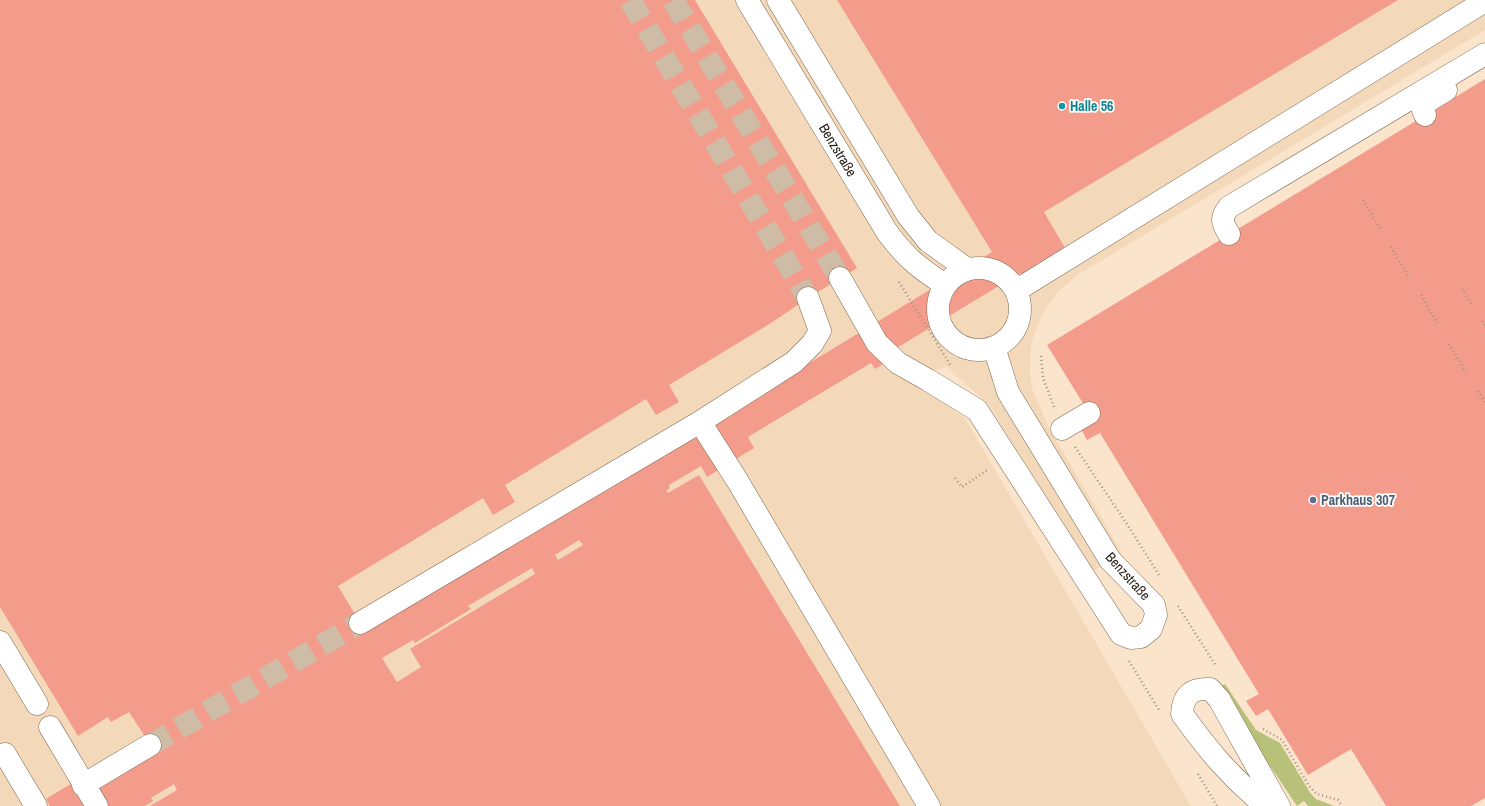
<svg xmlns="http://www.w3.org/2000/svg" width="1485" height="806" font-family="'Archivo Narrow',sans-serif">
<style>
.built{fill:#f4d8ba}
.green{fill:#b7c179}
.building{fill:#f49c8c;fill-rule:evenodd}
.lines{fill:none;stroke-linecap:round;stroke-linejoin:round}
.minor-tunnel{stroke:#cfbca6;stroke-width:22;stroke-dasharray:22 11;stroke-linecap:butt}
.minor-casing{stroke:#7c6852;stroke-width:23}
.path{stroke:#a2927f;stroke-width:2.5;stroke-dasharray:1 3;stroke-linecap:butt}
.minor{stroke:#fff;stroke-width:22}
.culture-dot{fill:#0f9aa8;stroke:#fff;stroke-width:1.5}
.service-dot{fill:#5c6f8a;stroke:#fff;stroke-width:1.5}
.labels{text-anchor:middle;stroke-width:3.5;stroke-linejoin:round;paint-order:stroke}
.culture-label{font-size:14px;font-weight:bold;fill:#0d838f;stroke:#fff;text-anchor:start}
.street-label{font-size:14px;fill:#251d14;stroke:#fff}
.service-label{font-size:14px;font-weight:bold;fill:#4e5e75;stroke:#fff;text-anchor:start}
</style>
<rect width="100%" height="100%" fill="#fae4cb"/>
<path class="built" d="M 0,0 L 1485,0 L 1485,30 L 1079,274 L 1061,289 L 1047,306 L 1037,326 L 1031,345 L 1030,374 L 1032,388 L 1048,426 L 1122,553 L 1092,572 L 989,405 L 947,367 L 933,371 L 923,390 L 964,417 L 1191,806 L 0,806 Z"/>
<path class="green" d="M 1225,684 L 1256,730 L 1280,743 L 1311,794 L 1316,799 L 1334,806 L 1308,806 L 1304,801 L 1297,806 L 1218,688 Z"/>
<path class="building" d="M 0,0 L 695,0 L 857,268 L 808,298 L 771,323 L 669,385 L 679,402 L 656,415 L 646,399 L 505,485 L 515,502 L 493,515 L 483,498 L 338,586 L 364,629 L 357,612 L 464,548 L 475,566 L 992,252 L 837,0 L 1398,0 L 1044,212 L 1068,253 L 1024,280 L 1020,273 L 895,349 L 898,355 L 875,369 L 871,363 L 748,437 L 754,448 L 707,477 L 701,466 L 669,485 L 670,488 L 666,491 L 668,493 L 699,475 L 900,806 L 150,806 L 177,790 L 174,784 L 151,798 L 153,801 L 145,806 L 50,806 L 46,799 L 146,738 L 129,712 L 111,722 L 108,717 L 78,736 L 0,607 ZM 579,540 L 583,545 L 558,560 L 555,555 ZM 532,568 L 535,574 L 410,649 L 421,667 L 397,682 L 382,658 L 413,640 L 415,643 L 471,609 L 468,606 Z
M 1485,79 L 1485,798 L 1471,806 L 1386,806 L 1351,749 L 1308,775 L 1268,709 L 1256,716 L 1246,701 L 1259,694 L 1100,433 L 1087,440 L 1079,425 L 1089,413 L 1047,345 Z"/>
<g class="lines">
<path class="minor-tunnel" d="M 630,0 L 808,298
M 673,0 L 840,278
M 150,745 L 360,623"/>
<g class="minor-casing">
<path id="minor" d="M 747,0 L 887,232 C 906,258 919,268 945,285
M 778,0 L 908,216 L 928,241 L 967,269
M 1425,115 L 1423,110 L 1428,101 L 1446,90
M 1229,234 C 1222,223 1220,218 1229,207 L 1485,54
M938 309a41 41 0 1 1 82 0a41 41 0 1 1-82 0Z
M 840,278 L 877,343 L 898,363 L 928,380 L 977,410 L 1121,634 L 1131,638 L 1141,637 L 1151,629 L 1156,615 L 1154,605 L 1110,560 L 1008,392 L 994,347
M 1017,290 L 1485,1
M 700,422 L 737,480 L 929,806
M 1062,429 L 1089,413
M 360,623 L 700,422 L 794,362 L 812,344 L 820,331 L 808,298
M 0,642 L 37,704
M 50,727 L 97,806
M 5,754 L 36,806
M 83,785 L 150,745
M 1266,806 C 1231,778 1208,750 1182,714 C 1183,695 1191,688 1210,689 L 1219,699 L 1279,806"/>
</g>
<path class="path" d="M 1363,200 L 1381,230
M 1391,247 L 1409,277
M 899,282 L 951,366
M 1462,289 L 1471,304
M 1421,295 L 1438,324
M 1482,321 L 1485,326
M 1449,344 L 1466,372
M 1041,356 L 1043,378 L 1054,407
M 1478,391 L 1485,403
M 1075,447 L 1127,524 L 1159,575
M 955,478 L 962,487 L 989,469
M 1178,606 L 1216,666
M 1129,661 L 1159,710
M 1263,729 L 1282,740 L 1309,786 L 1317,794 L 1338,800 L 1342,806
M 1198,774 L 1217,806"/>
<use href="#minor" class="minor"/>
</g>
<circle class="culture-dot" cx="1062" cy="106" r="4"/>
<circle class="service-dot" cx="1313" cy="500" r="4"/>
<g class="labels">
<g class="culture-label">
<text x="1070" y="111">Halle 56</text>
</g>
<g class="street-label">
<text transform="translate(838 150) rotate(59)" y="5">Benzstraße</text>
<text transform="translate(1128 576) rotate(48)" y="5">Benzstraße</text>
</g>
<g class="service-label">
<text x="1321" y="505">Parkhaus 307</text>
</g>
</g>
</svg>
